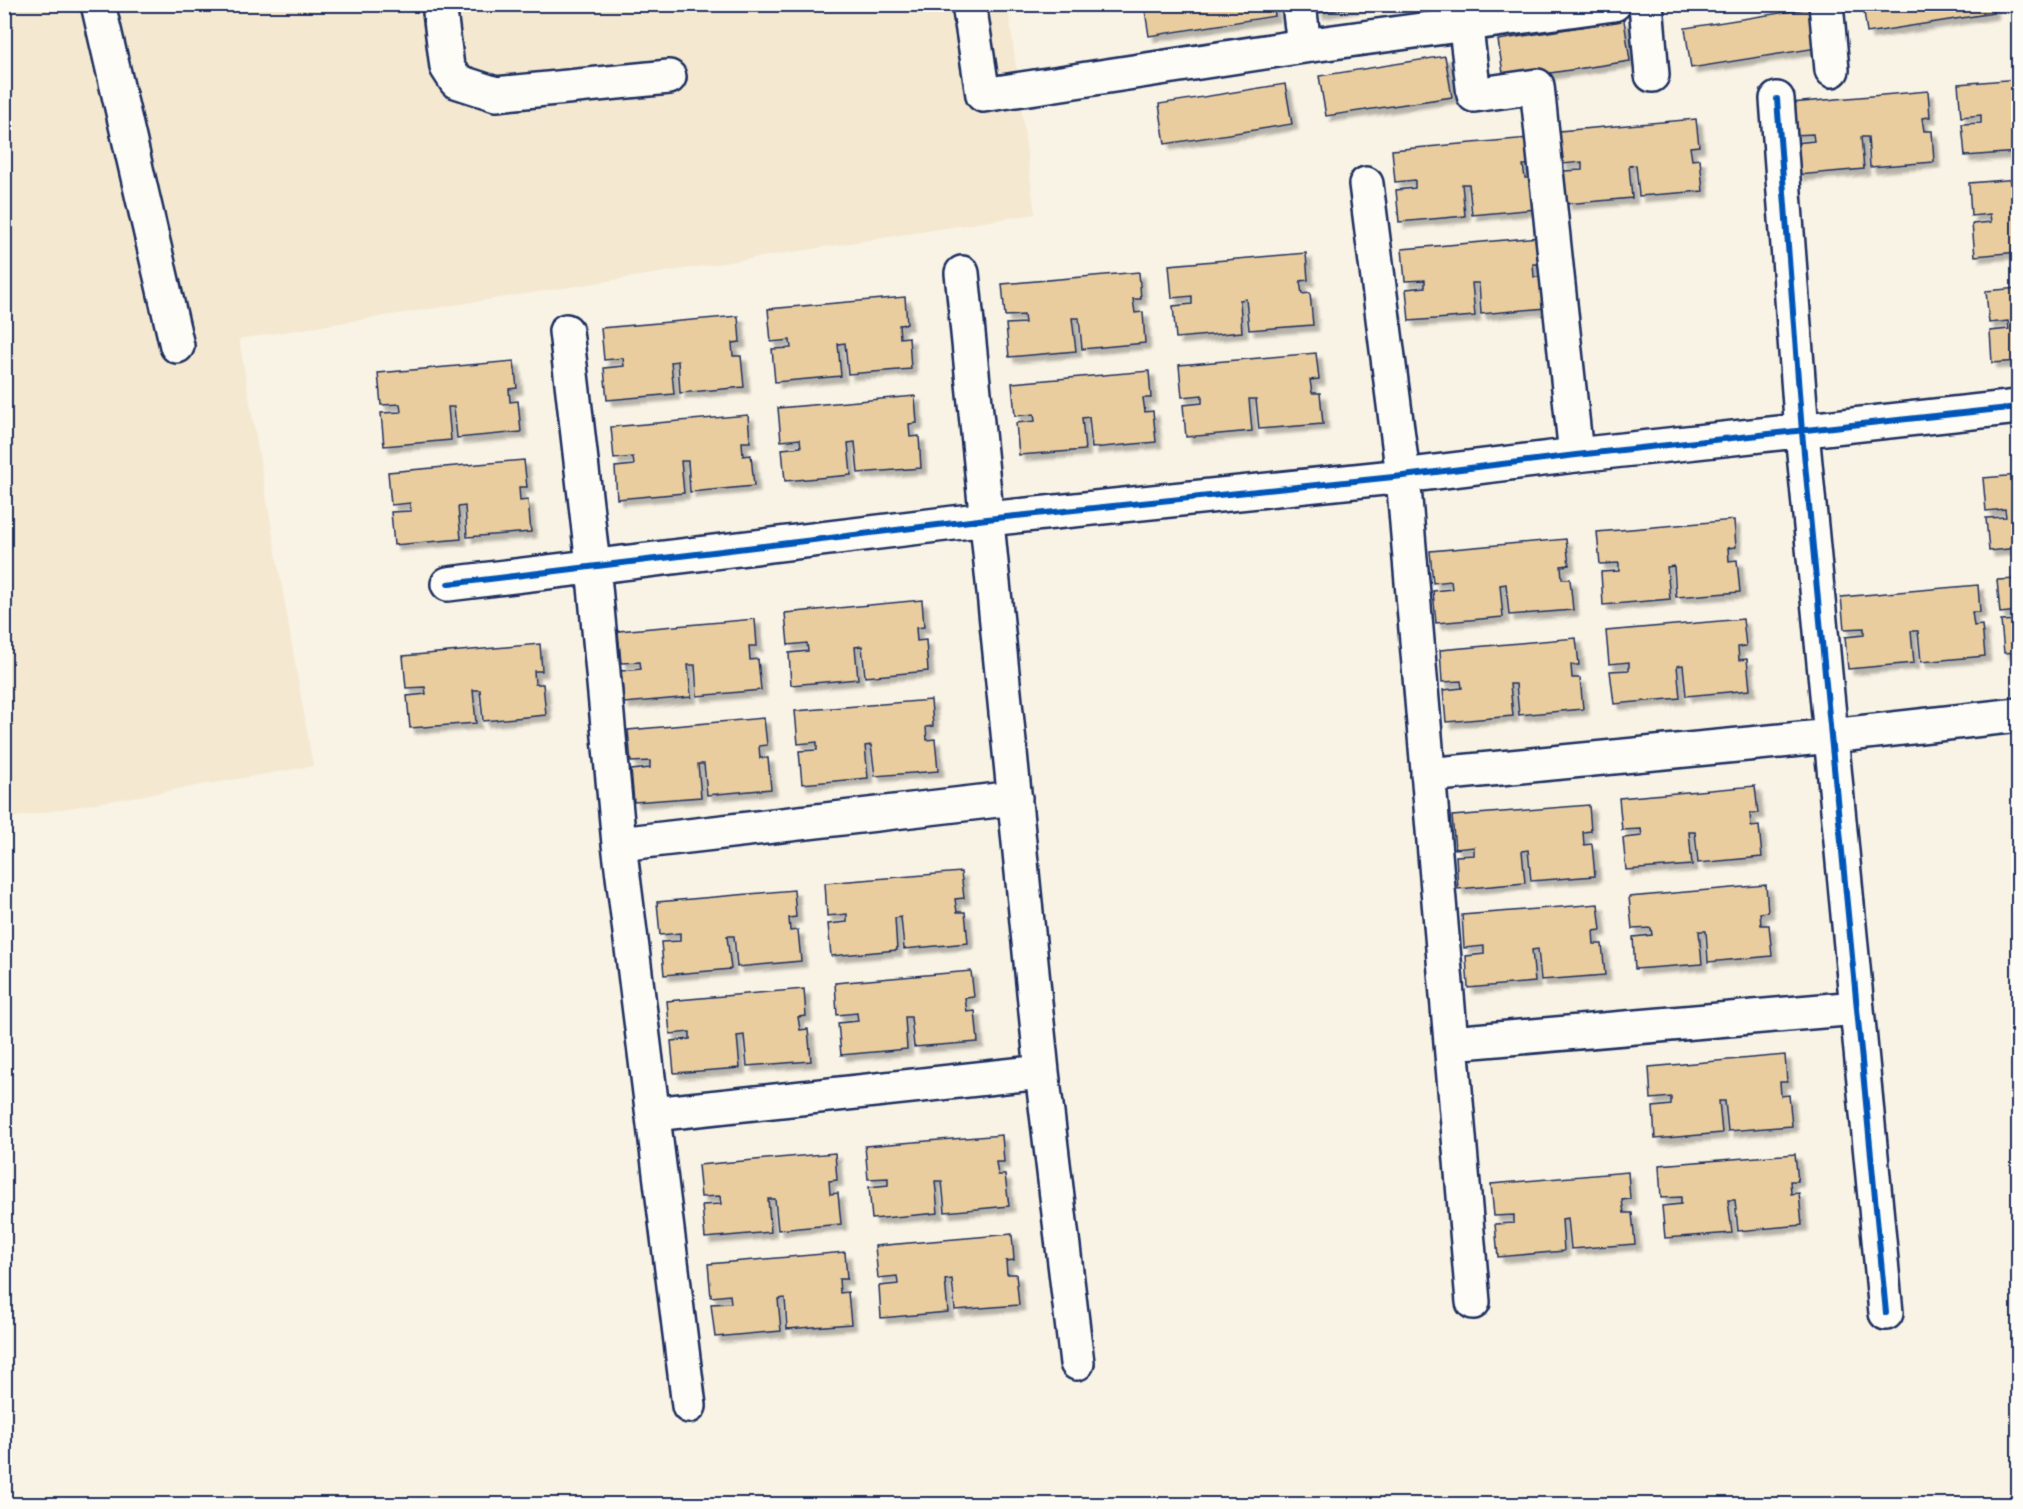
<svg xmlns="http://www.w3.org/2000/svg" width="2023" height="1509" font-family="Caveat,sans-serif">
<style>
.built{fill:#f4e8d0}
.building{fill:#eacd9e;stroke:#1b2f5e;stroke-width:1.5;filter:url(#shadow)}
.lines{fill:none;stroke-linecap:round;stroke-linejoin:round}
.minor-casing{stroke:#1b2f5e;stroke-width:38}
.minor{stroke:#fdfcf7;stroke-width:33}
.cycleway-casing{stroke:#fdfcf7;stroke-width:10}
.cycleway{stroke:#0057b8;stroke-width:6}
</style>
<defs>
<filter id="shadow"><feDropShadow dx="5.5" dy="5.5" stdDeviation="1.5" flood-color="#0004"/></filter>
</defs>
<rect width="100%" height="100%" fill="#f9f3e5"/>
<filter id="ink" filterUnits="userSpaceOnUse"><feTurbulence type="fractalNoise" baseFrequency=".0167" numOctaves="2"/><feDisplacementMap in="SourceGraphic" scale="12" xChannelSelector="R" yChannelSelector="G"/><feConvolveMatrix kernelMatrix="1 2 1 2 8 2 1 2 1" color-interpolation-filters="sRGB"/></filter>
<g filter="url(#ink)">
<path class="built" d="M 5,5 L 1008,5 L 1035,214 L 239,339 L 313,766 L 5,819 Z"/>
<path class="building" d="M 1144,4 L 1273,4 L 1275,16 L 1149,36 Z
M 1316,4 L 1370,4 L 1318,13 Z
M 1863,4 L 1992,4 L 1993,13 L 1867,33 Z
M 1811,8 L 1817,48 L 1691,68 L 1685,28 Z
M 1624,20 L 1630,61 L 1504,80 L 1498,40 Z
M 1445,56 L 1452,97 L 1326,116 L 1319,76 Z
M 2018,79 L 2018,152 L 1965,156 L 1962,124 L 1981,123 L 1981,115 L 1961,117 L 1958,84 Z
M 1285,84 L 1292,124 L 1165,144 L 1159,104 Z
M 1928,91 L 1930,117 L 1922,118 L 1924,131 L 1932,131 L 1934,162 L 1870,167 L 1868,137 L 1861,137 L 1864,169 L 1798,175 L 1795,143 L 1814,141 L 1813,134 L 1794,135 L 1791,103 Z
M 1696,119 L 1699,146 L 1690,147 L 1692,160 L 1700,159 L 1703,191 L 1639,196 L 1636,165 L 1629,166 L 1632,198 L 1566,204 L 1563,171 L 1582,170 L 1582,162 L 1562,164 L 1559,131 Z
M 1529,138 L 1531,165 L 1523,165 L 1525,178 L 1533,178 L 1536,209 L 1472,215 L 1469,184 L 1462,184 L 1465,216 L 1399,222 L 1396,190 L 1415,188 L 1415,180 L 1395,182 L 1392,150 Z
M 2018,179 L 2018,252 L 1975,256 L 1972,224 L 1991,222 L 1990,214 L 1971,216 L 1969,183 Z
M 1539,237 L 1541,264 L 1533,264 L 1534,277 L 1542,277 L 1546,308 L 1481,314 L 1479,283 L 1472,283 L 1475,316 L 1409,321 L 1406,289 L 1425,287 L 1425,280 L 1405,281 L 1402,249 Z
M 1306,253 L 1308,280 L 1300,281 L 1302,294 L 1310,293 L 1313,325 L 1249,330 L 1246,299 L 1240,300 L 1242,332 L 1176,338 L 1173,306 L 1192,304 L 1192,296 L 1172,298 L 1169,265 Z
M 1139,272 L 1141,299 L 1133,299 L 1135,313 L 1143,312 L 1145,343 L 1082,349 L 1079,318 L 1072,318 L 1076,351 L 1009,357 L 1006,324 L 1025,323 L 1024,315 L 1005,316 L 1002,284 Z
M 2018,288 L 2018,361 L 1992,363 L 1990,331 L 2009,329 L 2008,321 L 1989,323 L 1986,291 Z
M 905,297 L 907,324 L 899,325 L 900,338 L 909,337 L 911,369 L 848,374 L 845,343 L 838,344 L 841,376 L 775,382 L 772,349 L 791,348 L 790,340 L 771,342 L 768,309 Z
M 738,316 L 740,342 L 732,343 L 733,356 L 741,356 L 744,387 L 680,393 L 678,361 L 671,362 L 674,394 L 607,400 L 604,368 L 624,366 L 623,358 L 604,360 L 601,328 Z
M 1316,353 L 1319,379 L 1310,380 L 1312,393 L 1320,393 L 1323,424 L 1259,429 L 1256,399 L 1249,399 L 1252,431 L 1186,437 L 1183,405 L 1202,403 L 1202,395 L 1182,397 L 1179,365 Z
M 514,361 L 517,388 L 509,389 L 510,402 L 518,401 L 521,432 L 457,438 L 454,407 L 448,407 L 451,440 L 384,446 L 381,413 L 401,412 L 400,404 L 381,405 L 378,373 Z
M 1149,371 L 1151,398 L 1143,398 L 1145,412 L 1153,411 L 1156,442 L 1092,448 L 1089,417 L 1082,418 L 1085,450 L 1019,455 L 1016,423 L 1035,421 L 1034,414 L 1015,416 L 1012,383 Z
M 915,396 L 917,423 L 909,424 L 910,437 L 919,436 L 921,468 L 858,473 L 855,442 L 848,443 L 851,475 L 785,481 L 782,449 L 801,447 L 800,439 L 781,441 L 778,408 Z
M 748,415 L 750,442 L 742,442 L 743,456 L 751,455 L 754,486 L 690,492 L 688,461 L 681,461 L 684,493 L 617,499 L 615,467 L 634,465 L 633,457 L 614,459 L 611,427 Z
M 524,460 L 527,487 L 519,487 L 520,501 L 528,500 L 531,532 L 467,537 L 465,506 L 458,507 L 461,539 L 394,545 L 391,512 L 411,511 L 410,503 L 391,505 L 388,472 Z
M 2018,475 L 2018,548 L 1989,551 L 1986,518 L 2006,517 L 2005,509 L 1986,511 L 1983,478 Z
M 1734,520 L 1736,547 L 1728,548 L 1729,561 L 1737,560 L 1740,592 L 1676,597 L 1674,566 L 1667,567 L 1670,599 L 1603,605 L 1601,572 L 1619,571 L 1619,563 L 1600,564 L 1597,532 Z
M 1566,539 L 1569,565 L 1561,566 L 1562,579 L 1570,579 L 1573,610 L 1509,615 L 1506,584 L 1500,585 L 1503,617 L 1436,623 L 1433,591 L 1452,589 L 1451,581 L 1433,583 L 1430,551 Z
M 2018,579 L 2018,611 L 2000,613 L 1997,580 Z
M 1978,585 L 1980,612 L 1972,612 L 1974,626 L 1982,625 L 1985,656 L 1921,662 L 1918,631 L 1911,631 L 1914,663 L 1848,669 L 1845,637 L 1864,635 L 1864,628 L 1844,629 L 1841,597 Z
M 922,600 L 924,627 L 916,628 L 917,641 L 926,640 L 928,671 L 865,677 L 862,646 L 855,647 L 858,679 L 791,685 L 789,653 L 808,651 L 807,643 L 788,645 L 785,613 Z
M 755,619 L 757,646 L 749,646 L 750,660 L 758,659 L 761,690 L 697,696 L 695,665 L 688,665 L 691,697 L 624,703 L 621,671 L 641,669 L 640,662 L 621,663 L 618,631 Z
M 1743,619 L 1746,646 L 1738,647 L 1739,660 L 1747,659 L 1750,690 L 1686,696 L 1683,665 L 1677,666 L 1680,698 L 1614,704 L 1610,671 L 1629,670 L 1629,662 L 1609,664 L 1606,631 Z
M 2018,620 L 2018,652 L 2004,653 L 2001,621 Z
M 1576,638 L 1579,665 L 1571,665 L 1572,678 L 1580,678 L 1583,709 L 1519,715 L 1516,684 L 1510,684 L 1513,716 L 1446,722 L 1443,690 L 1462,688 L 1461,681 L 1442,682 L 1440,650 Z
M 540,644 L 542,671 L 534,671 L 535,684 L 543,684 L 546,715 L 483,721 L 480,690 L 473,690 L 476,723 L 410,728 L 407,696 L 426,694 L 425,687 L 406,688 L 403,656 Z
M 931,700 L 933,726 L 926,727 L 927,740 L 935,739 L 938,771 L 875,776 L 871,745 L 865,746 L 868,778 L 802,784 L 799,751 L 817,750 L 817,742 L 798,744 L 795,711 Z
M 764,718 L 767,745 L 759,746 L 760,758 L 768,758 L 771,789 L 707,795 L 704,764 L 698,764 L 701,797 L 634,802 L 631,770 L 650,768 L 650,761 L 631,762 L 628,730 Z
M 1755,786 L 1758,813 L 1750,813 L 1751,827 L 1759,826 L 1762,857 L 1698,863 L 1695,832 L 1689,832 L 1692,865 L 1626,870 L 1623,838 L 1642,836 L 1641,829 L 1622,830 L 1619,798 Z
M 1589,805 L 1591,831 L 1583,832 L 1584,845 L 1592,844 L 1595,876 L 1531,881 L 1528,850 L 1522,851 L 1525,883 L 1458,889 L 1456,856 L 1474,855 L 1474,847 L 1455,849 L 1452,816 Z
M 961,872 L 964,898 L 955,899 L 957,912 L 965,912 L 968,943 L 904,949 L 901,917 L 895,918 L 897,950 L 831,956 L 828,924 L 847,922 L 847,914 L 827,916 L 825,883 Z
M 1766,885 L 1768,912 L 1760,913 L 1761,925 L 1769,925 L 1772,956 L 1708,962 L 1706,931 L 1699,931 L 1702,964 L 1635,969 L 1633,937 L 1652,935 L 1651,928 L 1632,929 L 1629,897 Z
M 794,890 L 796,917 L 789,918 L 790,931 L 798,930 L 801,961 L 737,967 L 734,936 L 727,936 L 731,969 L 664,975 L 661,942 L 680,941 L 680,933 L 660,935 L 657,902 Z
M 1598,904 L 1601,930 L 1593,931 L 1594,944 L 1602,944 L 1605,975 L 1541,980 L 1538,949 L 1532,950 L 1535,982 L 1468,988 L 1466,956 L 1484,954 L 1484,946 L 1464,948 L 1462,915 Z
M 971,971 L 974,997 L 965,998 L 967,1012 L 975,1011 L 978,1042 L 914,1047 L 911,1017 L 905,1017 L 907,1049 L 841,1055 L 838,1023 L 858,1021 L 857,1013 L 837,1015 L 835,983 Z
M 804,989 L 806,1016 L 798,1017 L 800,1030 L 808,1029 L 811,1061 L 747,1066 L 744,1035 L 737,1036 L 740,1068 L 674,1073 L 671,1041 L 690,1039 L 690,1032 L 670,1034 L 667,1001 Z
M 1785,1055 L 1787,1082 L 1780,1082 L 1781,1096 L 1789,1095 L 1792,1126 L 1728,1131 L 1725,1101 L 1719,1101 L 1722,1133 L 1655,1139 L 1653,1107 L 1671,1105 L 1671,1097 L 1651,1099 L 1649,1067 Z
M 1002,1135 L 1004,1162 L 996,1162 L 998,1175 L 1005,1175 L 1009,1206 L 945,1212 L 942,1181 L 935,1181 L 938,1213 L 872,1219 L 869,1187 L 888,1185 L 888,1178 L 868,1179 L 865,1146 Z
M 835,1153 L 837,1180 L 829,1181 L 830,1194 L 838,1193 L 841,1224 L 778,1230 L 775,1199 L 768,1199 L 771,1232 L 705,1238 L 702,1205 L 721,1204 L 720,1196 L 701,1197 L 698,1165 Z
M 1795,1154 L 1798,1181 L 1790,1181 L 1791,1194 L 1799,1193 L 1802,1225 L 1738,1231 L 1735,1200 L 1728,1200 L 1732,1233 L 1665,1238 L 1662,1206 L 1681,1204 L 1681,1197 L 1661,1198 L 1659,1165 Z
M 1628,1172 L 1630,1199 L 1622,1200 L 1624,1213 L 1632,1213 L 1635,1244 L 1571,1249 L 1568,1218 L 1562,1219 L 1564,1251 L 1498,1257 L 1495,1224 L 1514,1223 L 1514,1215 L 1494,1216 L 1491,1184 Z
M 1012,1234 L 1014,1260 L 1006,1261 L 1007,1274 L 1016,1274 L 1019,1305 L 955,1310 L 952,1279 L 945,1280 L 948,1312 L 881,1318 L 879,1286 L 898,1284 L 897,1276 L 878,1278 L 875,1246 Z
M 845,1252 L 847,1279 L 839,1279 L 840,1293 L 848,1292 L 851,1324 L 787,1329 L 785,1298 L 778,1299 L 781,1331 L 715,1337 L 711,1304 L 731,1303 L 730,1295 L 711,1297 L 708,1264 Z"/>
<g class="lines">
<g class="minor-casing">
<path id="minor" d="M 98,4 L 177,346
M 439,4 L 447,67 L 456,81 L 496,94 L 669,77
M 969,4 L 983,95 L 1304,46 L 1614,4
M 1299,4 L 1304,46
M 1463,4 L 1474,95 L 1537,86 L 1576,455
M 1646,4 L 1652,75
M 1826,4 L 1832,70
M 1777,99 L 1802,432 L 1886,1313
M 1366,184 L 1403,476 L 1473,1302
M 962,273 L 1042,1072 L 1077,1363
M 566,331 L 593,565 L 619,844 L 689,1406
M 448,584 L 987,519 L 1403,476 L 1576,455 L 2018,407
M 1428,775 L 1831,736 L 2018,715
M 619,844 L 1015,798
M 1451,1043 L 1857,1008
M 653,1114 L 1042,1072"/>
</g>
<use href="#minor" class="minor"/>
<g class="cycleway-casing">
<path id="cycleway" d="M 1777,99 L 1802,432 L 1886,1313
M 448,584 L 987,519 L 1403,476 L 1576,455 L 2018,407"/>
</g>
<use href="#cycleway" class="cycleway"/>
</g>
</g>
<rect width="2023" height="1509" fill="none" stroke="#fdfcf7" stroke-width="24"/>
<rect x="12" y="12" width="1999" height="1485" fill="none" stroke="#1b2f5e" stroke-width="2" filter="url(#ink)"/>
</svg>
